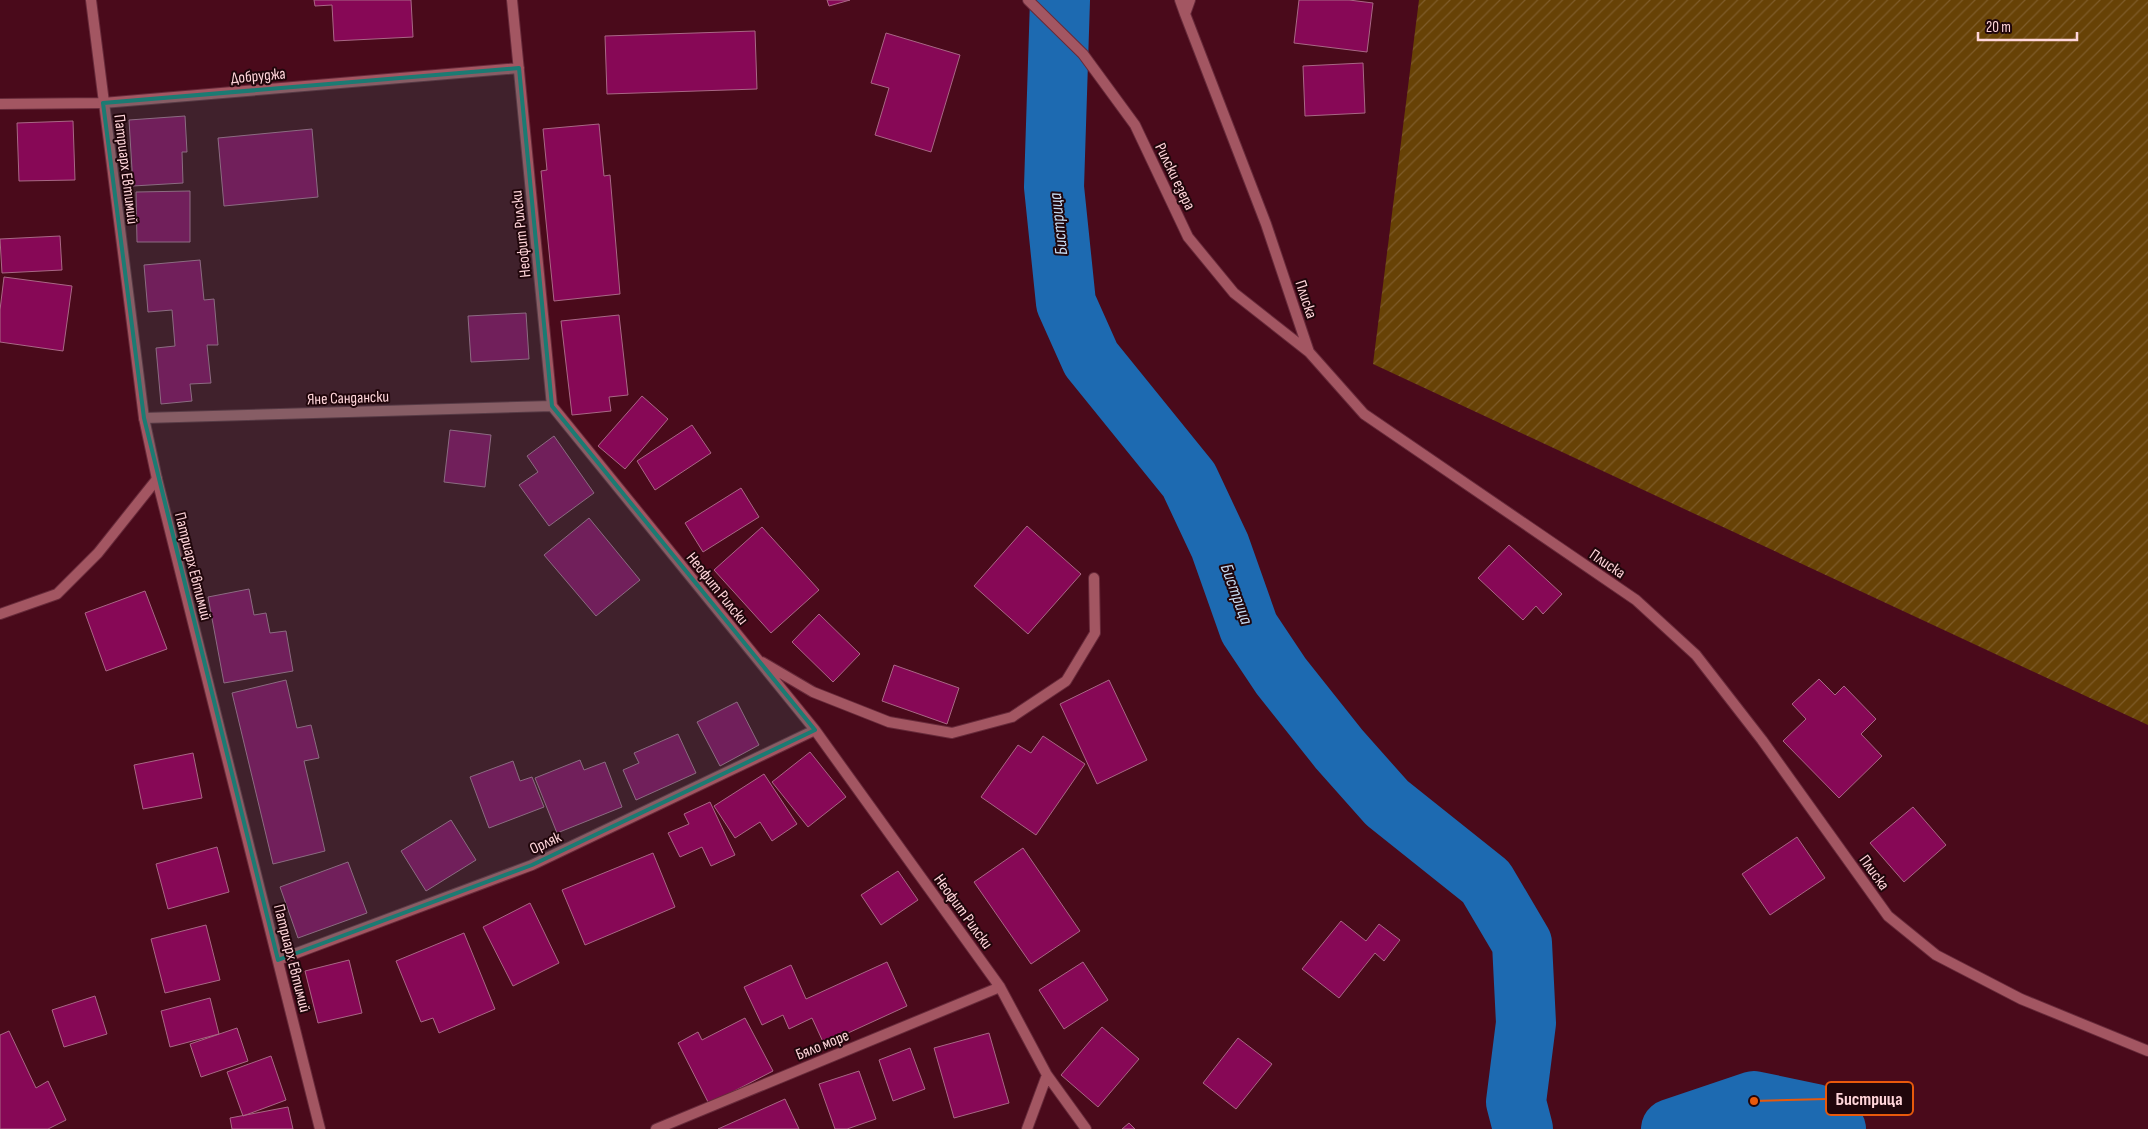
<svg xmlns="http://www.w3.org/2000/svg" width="2148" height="1129" font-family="'Sofia Sans Condensed',sans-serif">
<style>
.garden{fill:url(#garden-furrows)}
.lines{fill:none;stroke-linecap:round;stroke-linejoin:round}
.river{stroke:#1d6ab1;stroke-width:60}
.building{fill:#870856;stroke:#a96785}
.minor-casing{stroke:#672a3a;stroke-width:12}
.tertiary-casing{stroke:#672a3a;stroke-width:12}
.minor{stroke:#a35662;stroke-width:10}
.tertiary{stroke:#a35662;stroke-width:10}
.marked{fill:#1b7b73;fill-opacity:0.2;stroke:#1b7b73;stroke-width:4;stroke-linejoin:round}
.labels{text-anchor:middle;stroke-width:4;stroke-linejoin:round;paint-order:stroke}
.street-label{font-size:16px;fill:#ffd5da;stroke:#20060b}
.water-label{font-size:18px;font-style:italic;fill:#c5daf1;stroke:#20060b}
.leader{fill:none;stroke:#e8590c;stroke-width:2}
.callout-dot{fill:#e8590c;stroke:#20060b;stroke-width:2}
.callout{fill:#20060b;stroke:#e8590c;stroke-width:2}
.callout-label{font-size:18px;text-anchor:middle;font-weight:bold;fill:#ffd5da}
</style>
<defs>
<pattern id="garden-furrows" width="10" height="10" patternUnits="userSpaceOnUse" patternTransform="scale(1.25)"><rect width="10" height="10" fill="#674206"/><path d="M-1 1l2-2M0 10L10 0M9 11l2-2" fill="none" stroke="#7e5c2a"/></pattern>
</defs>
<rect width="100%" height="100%" fill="#4a0a1b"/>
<path class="garden" d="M 1419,0 L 2148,0 L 2148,725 L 1373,364 Z"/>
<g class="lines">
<path class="river" d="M 1060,0 L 1054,187 L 1066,303 L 1091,359 L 1189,480 L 1220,546 L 1249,628 L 1281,676 L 1339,749 L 1387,803 L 1486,882 L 1522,943 L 1526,1023 L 1516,1102 L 1523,1129
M 1671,1129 L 1754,1101 L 1816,1114 L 1836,1129"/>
</g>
<path class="building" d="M 314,0 L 411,0 L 413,37 L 334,41 L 332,5 L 315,6 Z
M 827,0 L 850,0 L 829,6 Z
M 1299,0 L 1349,0 L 1373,3 L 1367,52 L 1294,43 Z
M 755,31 L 757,89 L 607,94 L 605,36 Z
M 886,33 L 960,55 L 931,152 L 875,135 L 889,88 L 871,83 Z
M 1363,63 L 1365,113 L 1305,116 L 1303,66 Z
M 185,116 L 187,152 L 182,152 L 183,183 L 133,186 L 129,120 Z
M 73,121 L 75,180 L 19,181 L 17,123 Z
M 599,124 L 604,176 L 610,175 L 620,294 L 554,301 L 541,171 L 547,170 L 543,129 Z
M 312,129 L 318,197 L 224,206 L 218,138 Z
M 190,191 L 190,242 L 137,242 L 136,192 Z
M 60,236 L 62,270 L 2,273 L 0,239 Z
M 200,260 L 204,300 L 214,299 L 218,345 L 207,345 L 211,383 L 190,384 L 192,401 L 161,404 L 156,348 L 175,346 L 172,310 L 148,312 L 144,265 Z
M 4,277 L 72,286 L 63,351 L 0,342 L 0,310 Z
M 526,313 L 529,359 L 471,362 L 468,316 Z
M 619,315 L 628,395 L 609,397 L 611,411 L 572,415 L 561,321 Z
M 642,396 L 668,419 L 625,469 L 598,446 Z
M 692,425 L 711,453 L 655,490 L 637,461 Z
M 450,430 L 491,435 L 485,487 L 444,482 Z
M 554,436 L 594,493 L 549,526 L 519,485 L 538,472 L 527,456 Z
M 741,488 L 759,517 L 703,552 L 685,523 Z
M 589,518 L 640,580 L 596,616 L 544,555 Z
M 1027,526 L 1081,574 L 1028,634 L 974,586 Z
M 762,527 L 819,590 L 771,633 L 714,570 Z
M 1509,545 L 1562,594 L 1543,614 L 1536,606 L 1523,620 L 1478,578 Z
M 249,589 L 254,615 L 266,613 L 270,633 L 286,631 L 293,671 L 224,683 L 208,597 Z
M 145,591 L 167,649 L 106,671 L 85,613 Z
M 819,614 L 860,654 L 833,682 L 792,642 Z
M 894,665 L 959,688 L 947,724 L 882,701 Z
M 1819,679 L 1835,695 L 1844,686 L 1876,719 L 1861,734 L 1882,756 L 1839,798 L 1783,741 L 1806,719 L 1792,704 Z
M 286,680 L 297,728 L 311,725 L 319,758 L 304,761 L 325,851 L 273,864 L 232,693 Z
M 1109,680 L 1147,760 L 1097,784 L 1060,704 Z
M 737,702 L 759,745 L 720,766 L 697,722 Z
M 678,734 L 696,773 L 636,800 L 623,770 L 639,763 L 634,753 Z
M 1043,736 L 1085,764 L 1036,835 L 981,797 L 1018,745 L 1031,753 Z
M 810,752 L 846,797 L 808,827 L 772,782 Z
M 193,753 L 202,798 L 143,809 L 134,765 Z
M 580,760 L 584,770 L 605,762 L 622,807 L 557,833 L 535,778 Z
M 513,761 L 520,781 L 532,777 L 544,807 L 489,828 L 470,777 Z
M 764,774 L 797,824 L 772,841 L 760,822 L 735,838 L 714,806 Z
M 710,802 L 735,855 L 711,866 L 702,847 L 680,857 L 668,833 L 689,824 L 684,814 Z
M 1913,807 L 1946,845 L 1904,882 L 1870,843 Z
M 451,820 L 476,860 L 426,891 L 401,851 Z
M 1797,837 L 1825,878 L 1770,915 L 1742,874 Z
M 217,847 L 229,892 L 168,909 L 156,864 Z
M 1023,848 L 1080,931 L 1031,964 L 974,882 Z
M 653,853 L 675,907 L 585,945 L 562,890 Z
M 348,862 L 367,913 L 298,938 L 280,887 Z
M 898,871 L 918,900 L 881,925 L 861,895 Z
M 530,903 L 559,963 L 513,986 L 483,927 Z
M 1341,921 L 1366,941 L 1379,924 L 1400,940 L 1384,961 L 1375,953 L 1339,998 L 1302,969 Z
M 206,925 L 220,980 L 165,993 L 151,939 Z
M 464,933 L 495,1009 L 439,1033 L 433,1018 L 421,1022 L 396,961 Z
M 349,960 L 362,1013 L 318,1023 L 305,971 Z
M 887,962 L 907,1006 L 824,1044 L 812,1018 L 789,1029 L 783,1015 L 762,1025 L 744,987 L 791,965 L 806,999 Z
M 1083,962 L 1108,1000 L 1064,1029 L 1039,990 Z
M 95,996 L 107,1034 L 64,1047 L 52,1010 Z
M 210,998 L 219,1034 L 170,1047 L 161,1011 Z
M 745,1018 L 773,1071 L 709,1104 L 678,1043 L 698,1032 L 702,1040 Z
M 1102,1027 L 1139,1059 L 1098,1107 L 1061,1075 Z
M 237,1028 L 248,1061 L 201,1077 L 190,1044 Z
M 9,1031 L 36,1088 L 48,1081 L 66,1120 L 48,1129 L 0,1129 L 0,1035 Z
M 989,1033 L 1009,1103 L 954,1118 L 934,1048 Z
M 1238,1038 L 1272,1064 L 1236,1109 L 1203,1083 Z
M 910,1048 L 925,1089 L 893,1101 L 879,1060 Z
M 271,1056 L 286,1100 L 243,1116 L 227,1072 Z
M 859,1071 L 876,1119 L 847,1129 L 835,1129 L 819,1084 Z
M 785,1099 L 799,1129 L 718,1129 Z
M 288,1107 L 293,1129 L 232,1129 L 230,1118 Z
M 1129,1123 L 1135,1129 L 1122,1129 Z"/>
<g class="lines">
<g class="minor-casing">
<path id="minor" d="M 512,0 L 552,406 L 815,730 L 1000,987 L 1047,1075 L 1086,1129
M 1028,0 L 1083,54 L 1135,125 L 1188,237 L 1234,293 L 1309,352
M 1180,0 L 1185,14
M 1190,0 L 1185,14 L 1266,224 L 1309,352 L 1364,414 L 1636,600 L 1696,655 L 1762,740 L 1888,916 L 1936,955 L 2021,999 L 2148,1051
M 0,104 L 103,103 L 519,68
M 144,418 L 552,406
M 0,614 L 57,594 L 98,553 L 157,479
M 762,662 L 813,692 L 889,722 L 952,733 L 1012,717 L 1066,681 L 1095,633 L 1094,578
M 278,960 L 532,865 L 815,730
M 656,1129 L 1000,987
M 1027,1129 L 1047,1075"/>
</g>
<g class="tertiary-casing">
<path id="tertiary" d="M 91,0 L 144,418 L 157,479 L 320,1129"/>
</g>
<use href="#minor" class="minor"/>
<use href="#tertiary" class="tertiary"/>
</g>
<path class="marked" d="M 519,68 L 552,406 L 815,730 L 532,865 L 278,960 L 144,418 L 103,103 Z"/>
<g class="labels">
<g class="street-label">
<text transform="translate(258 75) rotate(-5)" y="6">Добруджа</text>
<text transform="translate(127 169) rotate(83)" y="6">Патриарх Евтимий</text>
<text transform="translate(1176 176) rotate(64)" y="6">Рилски езера</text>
<text transform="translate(520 234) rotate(-96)" y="6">Неофит Рилски</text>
<text transform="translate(1307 299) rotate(72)" y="6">Плиска</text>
<text transform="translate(348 397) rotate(-2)" y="6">Яне Сандански</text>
<text transform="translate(1608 563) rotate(34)" y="6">Плиска</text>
<text transform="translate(194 566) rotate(76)" y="6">Патриарх Евтимий</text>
<text transform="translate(718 588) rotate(51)" y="6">Неофит Рилски</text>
<text transform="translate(545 842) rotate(-25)" y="6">Орляк</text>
<text transform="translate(1875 872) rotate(54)" y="6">Плиска</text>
<text transform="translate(964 911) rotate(54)" y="6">Неофит Рилски</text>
<text transform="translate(293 958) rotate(76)" y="6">Патриарх Евтимий</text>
<text transform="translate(822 1044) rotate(-22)" y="6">Бяло море</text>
</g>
<g class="water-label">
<text transform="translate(1058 224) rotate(-96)" y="6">Бистрица</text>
<text transform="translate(1237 594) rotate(70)" y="6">Бистрица</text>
</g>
</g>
<path class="leader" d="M1754 1101L1826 1099"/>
<circle class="callout-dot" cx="1754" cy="1101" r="5"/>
<rect class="callout" x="1826" y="1082" width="87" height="33" rx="5"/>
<g class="callout-label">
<text x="1869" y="1105">Бистрица</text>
</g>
<path d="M1978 32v8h99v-8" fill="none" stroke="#ffd5da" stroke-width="2.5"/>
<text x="1986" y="32" font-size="15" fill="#ffd5da" stroke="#20060b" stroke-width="4" paint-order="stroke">20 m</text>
</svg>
